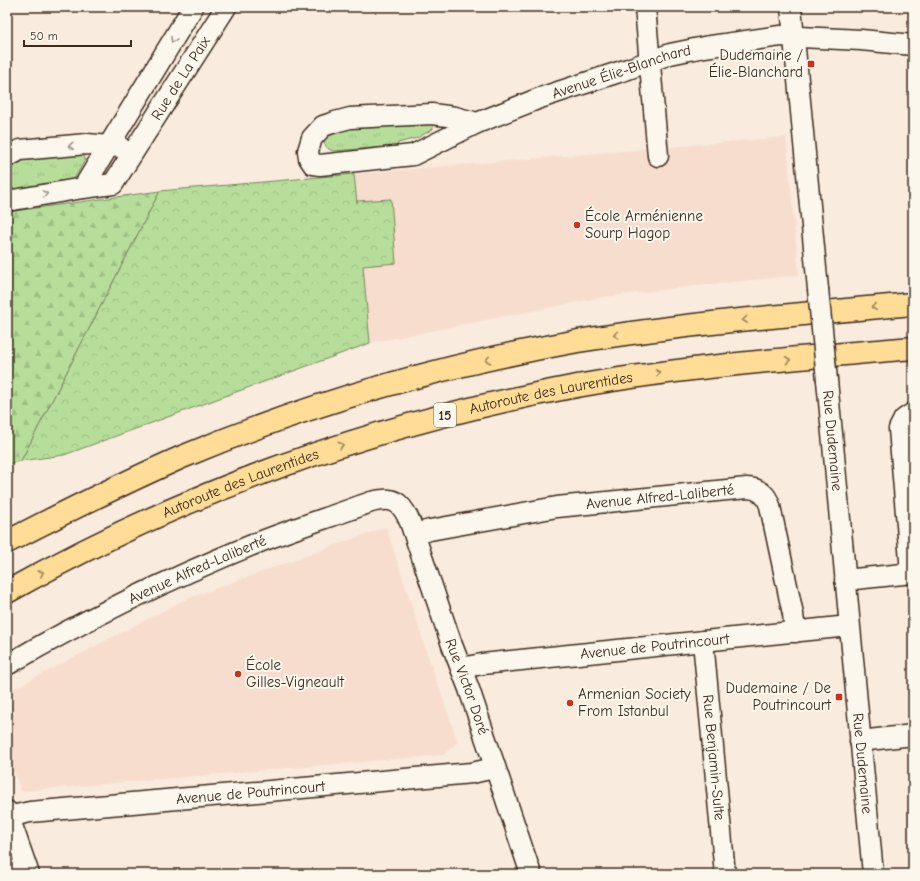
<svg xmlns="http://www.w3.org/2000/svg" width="920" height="881" font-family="'Comic Neue',sans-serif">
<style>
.built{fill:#f7ddcd}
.grass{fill:url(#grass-tufts);stroke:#78845c}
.forest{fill:url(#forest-firs);stroke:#78845c}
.park{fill:url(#park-crowns);stroke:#78845c}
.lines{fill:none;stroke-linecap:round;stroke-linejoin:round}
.minor-casing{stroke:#3b2a1e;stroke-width:23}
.highway-casing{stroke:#3b2a1e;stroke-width:25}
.minor{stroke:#fbf7ec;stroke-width:20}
.highway{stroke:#ffdd96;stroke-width:22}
.minor-bridge-casing{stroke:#3b2a1e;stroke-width:23;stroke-linecap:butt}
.minor-bridge{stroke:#fbf7ec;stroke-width:20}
.oneway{stroke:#9b9085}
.oneway2{stroke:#9d845a}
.poi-dot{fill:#c8321e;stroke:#fbf7ec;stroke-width:1.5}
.labels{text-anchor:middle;stroke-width:4;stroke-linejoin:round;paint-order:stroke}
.shield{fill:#fbf7ec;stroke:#75685c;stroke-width:1}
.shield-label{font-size:14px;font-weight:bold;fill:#3b2a1e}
.poi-label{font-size:15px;fill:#3b2a1e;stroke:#fbf7ec;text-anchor:start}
.street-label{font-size:15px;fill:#3b2a1e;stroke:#fbf7ec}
</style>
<defs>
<pattern id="grass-tufts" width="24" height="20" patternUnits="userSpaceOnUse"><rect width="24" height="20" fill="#b6de9a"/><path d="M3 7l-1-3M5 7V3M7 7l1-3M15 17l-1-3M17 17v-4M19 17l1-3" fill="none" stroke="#9dbf84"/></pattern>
<pattern id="forest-firs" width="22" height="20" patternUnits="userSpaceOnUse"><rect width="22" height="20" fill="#b6de9a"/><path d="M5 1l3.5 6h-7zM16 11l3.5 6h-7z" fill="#9dbf84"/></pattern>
<pattern id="park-crowns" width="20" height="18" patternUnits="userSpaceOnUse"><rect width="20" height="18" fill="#b6de9a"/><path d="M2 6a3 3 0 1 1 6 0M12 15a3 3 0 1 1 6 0" fill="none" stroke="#9dbf84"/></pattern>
</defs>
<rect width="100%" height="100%" fill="#f9ebde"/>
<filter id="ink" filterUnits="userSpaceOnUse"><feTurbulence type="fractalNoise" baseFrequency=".025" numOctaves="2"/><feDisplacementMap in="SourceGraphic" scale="8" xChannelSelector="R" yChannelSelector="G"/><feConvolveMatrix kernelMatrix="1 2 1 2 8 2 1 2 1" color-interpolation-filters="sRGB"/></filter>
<g filter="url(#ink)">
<path class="built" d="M 786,137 L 799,275 L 678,288 L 603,297 L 370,343 L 354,174 Z
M 386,527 L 428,656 L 458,742 L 443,755 L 21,791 L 7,753 L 7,692 L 184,600 Z"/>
<path class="grass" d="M 424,121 L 433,124 L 433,129 L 417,138 L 398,143 L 397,146 L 333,151 C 327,149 324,145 324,139 L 332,129 Z
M 84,154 L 85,160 L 73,181 L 7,193 L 7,167 L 18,158 Z"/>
<path class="forest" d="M 160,191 L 21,461 L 7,464 L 7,212 Z"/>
<path class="park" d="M 354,174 L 357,203 L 357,201 L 391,199 L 396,263 L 363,266 L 370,343 L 64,455 L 21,461 L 160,191 Z"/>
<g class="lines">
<g class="minor-casing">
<g id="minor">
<path d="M 645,7 L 658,156"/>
<path d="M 791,7 L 818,289"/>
<path id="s1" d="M 477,123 L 455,117 L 432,114 L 350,118 L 335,122 L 323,126 L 312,138 L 308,151 L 309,158 L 313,164 L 320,165 L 413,155 L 477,123 L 540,98 L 628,69 L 670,54 L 704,47 L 780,36 L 861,40 L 913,45"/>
<path d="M 7,157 L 20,150 L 87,144 L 120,147"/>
<path d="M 83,188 L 193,7"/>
<path id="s2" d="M 7,201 L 83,188 L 113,184 L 226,7"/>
<path id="s3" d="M 827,380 L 873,874"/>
<path id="s4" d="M 415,534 L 430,530 L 557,507 L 747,488 C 759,488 767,495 770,506 L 793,614 L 795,632"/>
<path d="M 911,573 L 899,429 L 904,419 L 913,413"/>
<path d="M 845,580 L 913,573"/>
<path id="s5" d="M 703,641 L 725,874"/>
<path id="s6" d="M 7,665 C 87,618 171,578 257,543 C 295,528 333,516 371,502 C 393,496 401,501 410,522 L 452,645 L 469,689 L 531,874"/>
<path id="s7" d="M 461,668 L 482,664 L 849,626"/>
<path d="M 860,741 L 913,735"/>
<path d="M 7,811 L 29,874"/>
<path id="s8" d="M 7,817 L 30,812 L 472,773 L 494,768"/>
<path d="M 7,868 L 9,874"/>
</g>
</g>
<g class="highway-casing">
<g id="highway">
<path d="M 7,542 C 65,512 123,483 182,457 C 308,404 443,365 578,341 C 689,323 801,314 913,304"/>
<path id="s9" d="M 7,592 C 184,492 377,423 577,386 C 688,366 801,358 913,348"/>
</g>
</g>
<use href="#minor" class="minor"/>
<use href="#highway" class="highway"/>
<g class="minor-bridge-casing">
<path id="minor-bridge" d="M 818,289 L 827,380"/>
</g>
<use href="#minor-bridge" class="minor-bridge"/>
</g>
<defs><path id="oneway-chevron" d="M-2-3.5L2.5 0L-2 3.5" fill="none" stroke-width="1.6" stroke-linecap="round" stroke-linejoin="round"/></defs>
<g class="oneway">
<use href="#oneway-chevron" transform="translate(173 40) rotate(121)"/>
<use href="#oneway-chevron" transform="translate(71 146) rotate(175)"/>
<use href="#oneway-chevron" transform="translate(45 194) rotate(-10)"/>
</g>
<g class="oneway2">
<use href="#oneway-chevron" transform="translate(874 307) rotate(175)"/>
<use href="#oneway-chevron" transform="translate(745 320) rotate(174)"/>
<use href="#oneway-chevron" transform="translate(616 335) rotate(171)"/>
<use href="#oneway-chevron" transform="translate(488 360) rotate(167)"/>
<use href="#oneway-chevron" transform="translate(788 360) rotate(-6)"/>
<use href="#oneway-chevron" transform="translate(658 373) rotate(-7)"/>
<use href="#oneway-chevron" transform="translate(341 445) rotate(-18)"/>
<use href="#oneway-chevron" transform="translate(41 573) rotate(-28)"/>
</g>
</g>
<g class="poi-dot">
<rect x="807" y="60" width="8" height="8" rx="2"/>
<circle cx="577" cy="225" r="4"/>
<circle cx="238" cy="674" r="4"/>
<rect x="835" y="693" width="8" height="8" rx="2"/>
<circle cx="570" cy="703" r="4"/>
</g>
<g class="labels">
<rect class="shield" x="434" y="403" width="22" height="24" rx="3"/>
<g class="shield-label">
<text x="445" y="420">15</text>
</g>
<g class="poi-label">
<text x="803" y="60" text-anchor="end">Dudemaine /<tspan x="803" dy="17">Élie-Blanchard</tspan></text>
<text x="585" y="221">École Arménienne<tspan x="585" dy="17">Sourp Hagop</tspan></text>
<text x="246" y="670">École<tspan x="246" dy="17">Gilles-Vigneault</tspan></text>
<text x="831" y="693" text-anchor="end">Dudemaine / De<tspan x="831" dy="17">Poutrincourt</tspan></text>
<text x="578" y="699">Armenian Society<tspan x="578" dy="17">From Istanbul</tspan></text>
</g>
<g class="street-label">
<text dy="5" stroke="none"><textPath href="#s1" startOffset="526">Avenue Élie-Blanchard</textPath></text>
<text dy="5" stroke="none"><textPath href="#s2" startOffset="233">Rue de La Paix</textPath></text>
<text dy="5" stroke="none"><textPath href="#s9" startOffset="582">Autoroute des Laurentides</textPath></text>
<text dy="5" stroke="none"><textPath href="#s3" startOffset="61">Rue Dudemaine</textPath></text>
<text dy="5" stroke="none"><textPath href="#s9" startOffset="258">Autoroute des Laurentides</textPath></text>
<text dy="5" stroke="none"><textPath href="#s4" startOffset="248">Avenue Alfred-Laliberté</textPath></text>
<text dy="5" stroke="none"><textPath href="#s6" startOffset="213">Avenue Alfred-Laliberté</textPath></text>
<text dy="5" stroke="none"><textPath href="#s7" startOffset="195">Avenue de Poutrincourt</textPath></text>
<text dy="5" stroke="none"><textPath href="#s6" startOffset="624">Rue Victor Doré</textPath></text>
<text dy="5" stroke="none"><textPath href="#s5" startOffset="117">Rue Benjamin-Sulte</textPath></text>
<text dy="5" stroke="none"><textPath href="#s3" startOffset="385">Rue Dudemaine</textPath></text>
<text dy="5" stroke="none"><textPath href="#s8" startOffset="245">Avenue de Poutrincourt</textPath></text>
</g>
</g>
<rect width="920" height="881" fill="none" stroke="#fbf7ec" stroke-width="24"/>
<rect x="12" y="12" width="896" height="857" fill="none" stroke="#3b2a1e" stroke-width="1.5" filter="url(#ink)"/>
<path d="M24 40v6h107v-6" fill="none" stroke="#3b2a1e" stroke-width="2"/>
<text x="30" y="40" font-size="12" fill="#3b2a1e" stroke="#fbf7ec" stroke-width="3" paint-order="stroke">50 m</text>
</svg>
